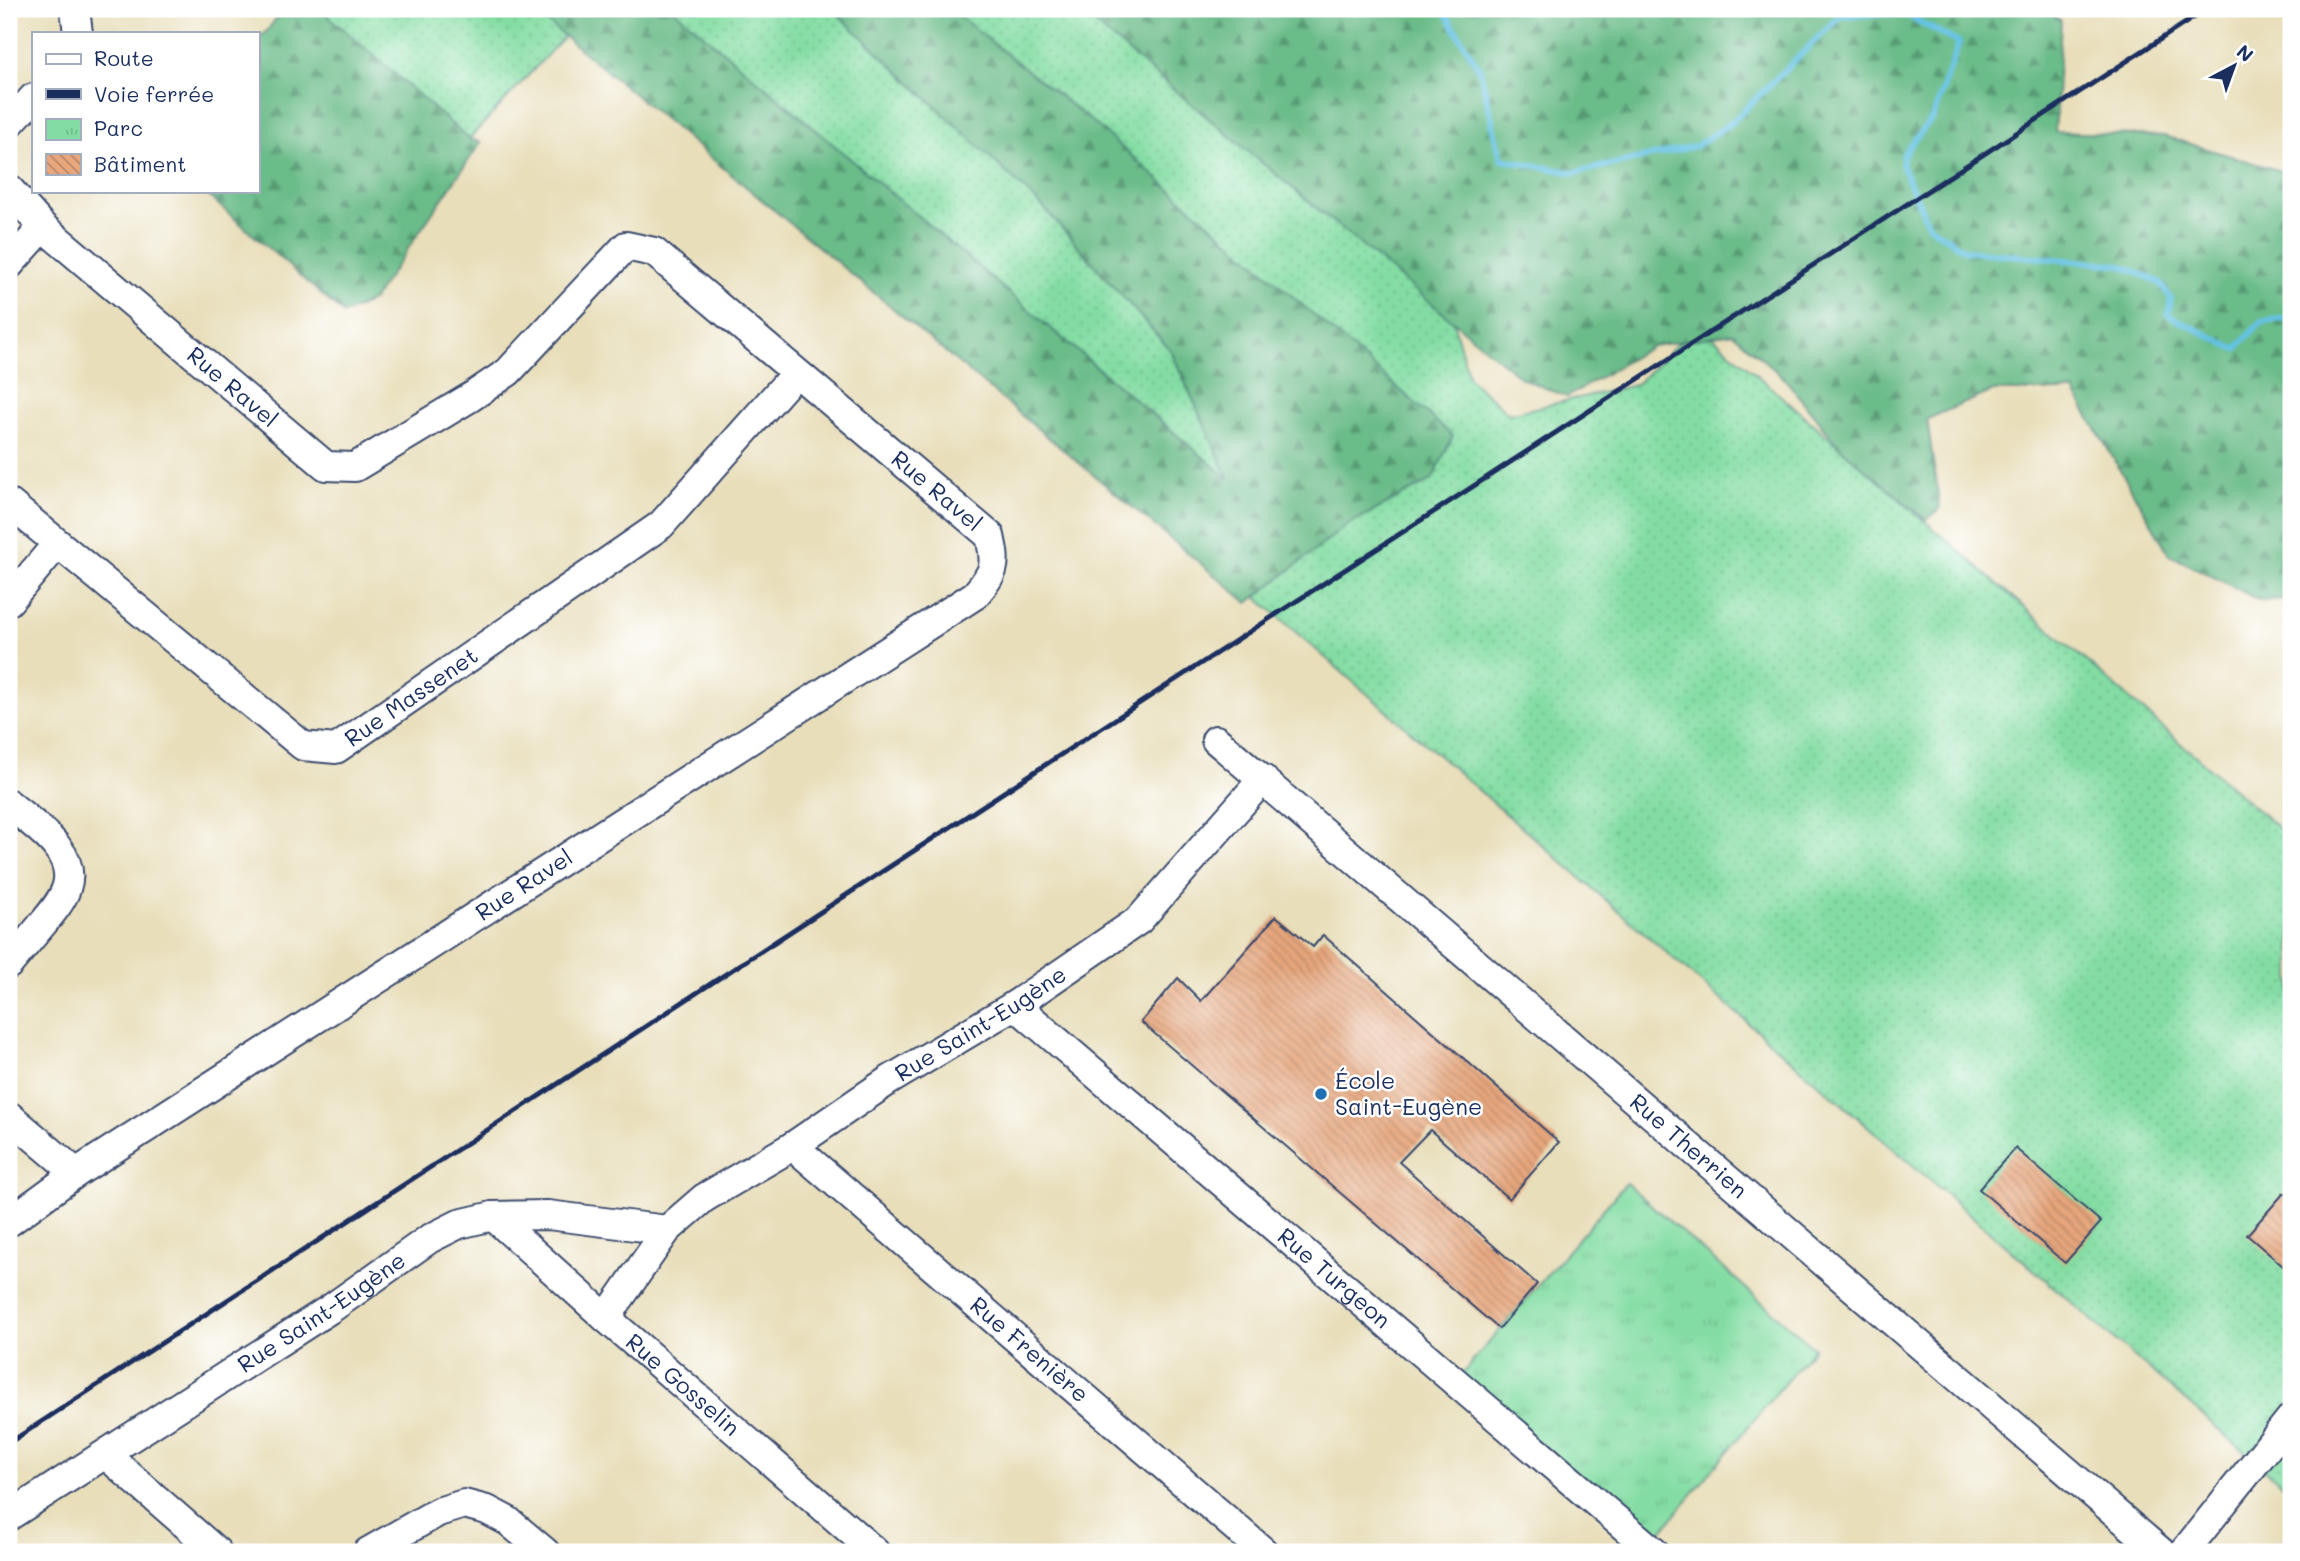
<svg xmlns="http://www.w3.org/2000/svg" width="2300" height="1561" font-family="Mali,sans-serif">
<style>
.grass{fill:url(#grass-dots);stroke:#4f8680;stroke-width:2}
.forest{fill:url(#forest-firs);stroke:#427674;stroke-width:2}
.park{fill:url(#park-tufts);stroke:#4f8680;stroke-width:2}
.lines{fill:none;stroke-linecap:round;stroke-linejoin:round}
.stream{stroke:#65c2e3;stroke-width:6}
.building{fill:url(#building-back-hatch)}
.minor-casing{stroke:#3a496c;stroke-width:32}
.minor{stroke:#fff;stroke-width:28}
.rail{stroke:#1b2f5e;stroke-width:5}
.poi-dot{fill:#1f6fb2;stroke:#fff;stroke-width:2.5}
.labels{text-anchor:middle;stroke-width:5;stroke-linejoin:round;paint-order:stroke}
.street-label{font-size:23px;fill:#1b2f5e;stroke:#fff}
.poi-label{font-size:23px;fill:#1b2f5e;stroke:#fff;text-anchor:start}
</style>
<defs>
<pattern id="grass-dots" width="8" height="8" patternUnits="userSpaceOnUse" patternTransform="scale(1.75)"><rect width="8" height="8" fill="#83dda3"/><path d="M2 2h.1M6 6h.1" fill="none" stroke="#71be8f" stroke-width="1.8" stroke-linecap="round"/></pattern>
<pattern id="forest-firs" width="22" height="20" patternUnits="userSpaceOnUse" patternTransform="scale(1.75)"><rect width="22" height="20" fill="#6abc89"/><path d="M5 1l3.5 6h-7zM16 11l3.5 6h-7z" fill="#569973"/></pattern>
<pattern id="park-tufts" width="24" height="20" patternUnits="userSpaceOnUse" patternTransform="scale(1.75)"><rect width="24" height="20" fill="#83dda3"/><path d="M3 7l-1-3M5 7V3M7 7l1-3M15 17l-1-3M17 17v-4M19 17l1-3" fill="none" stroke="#71be8f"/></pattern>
<pattern id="building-back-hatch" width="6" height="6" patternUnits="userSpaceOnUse" patternTransform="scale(1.75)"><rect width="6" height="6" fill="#e7a67c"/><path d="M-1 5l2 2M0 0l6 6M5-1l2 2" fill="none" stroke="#ba8869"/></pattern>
</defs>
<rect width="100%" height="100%" fill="#fff"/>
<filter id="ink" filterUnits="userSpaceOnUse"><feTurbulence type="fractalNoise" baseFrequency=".0143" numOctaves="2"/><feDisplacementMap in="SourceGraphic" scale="14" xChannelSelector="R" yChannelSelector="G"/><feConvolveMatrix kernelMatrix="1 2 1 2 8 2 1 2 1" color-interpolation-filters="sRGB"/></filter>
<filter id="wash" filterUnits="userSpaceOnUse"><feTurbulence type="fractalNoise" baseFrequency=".00686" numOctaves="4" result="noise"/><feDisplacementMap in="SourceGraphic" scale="28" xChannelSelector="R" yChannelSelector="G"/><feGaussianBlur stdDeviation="1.57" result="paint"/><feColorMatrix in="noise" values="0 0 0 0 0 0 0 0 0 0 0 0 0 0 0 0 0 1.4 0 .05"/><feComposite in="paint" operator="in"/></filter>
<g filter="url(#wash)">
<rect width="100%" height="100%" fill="#e8deba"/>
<path class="grass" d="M 317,9 L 590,9 L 469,139 Z
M 604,9 L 1097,9 L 1450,311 L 1469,378 L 1509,414 L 1635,385 L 1698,324 L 2291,839 L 2291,1492 L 1298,634 Z"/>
<path class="forest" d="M 283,9 L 320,9 L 469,139 L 481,142 L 372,301 L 344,314 L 203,191 L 257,191 L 257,38 L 266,32 Z
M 546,9 L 673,9 L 1229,479 L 1171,351 L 1044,208 L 832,9 L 950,9 L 1095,124 L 1453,436 L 1432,480 L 1347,525 L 1248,603 L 534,11 Z
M 1077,9 L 2046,9 L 2061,21 L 2055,132 L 2164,136 L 2291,174 L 2291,598 L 2261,601 L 2170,555 L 2074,391 L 1993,391 L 1927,419 L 1940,509 L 1926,520 L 1840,448 L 1785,379 L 1733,333 L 1652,346 L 1567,397 L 1521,378 Z"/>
<path class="park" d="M 1626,1183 L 1814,1348 L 1648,1547 L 1455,1382 Z"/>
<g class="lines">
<path class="stream" d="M 1443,9 L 1480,70 L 1501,159 L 1574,173 L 1696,146 L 1731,123 L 1840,16 L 1903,13 L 1959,43 L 1933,117 L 1904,153 L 1902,166 L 1929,226 L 1966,251 L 2120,265 L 2159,282 L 2171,298 L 2168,315 L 2236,349 L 2262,321 L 2291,318"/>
</g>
<g id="blocks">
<path class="building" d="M 1276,916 L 1313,947 L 1323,935 L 1559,1142 L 1509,1199 L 1430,1130 L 1399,1162 L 1537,1284 L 1499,1329 L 1141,1022 L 1178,978 L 1201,1001 Z
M 2015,1148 L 2101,1222 L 2065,1263 L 1979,1189 Z
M 2284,1193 L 2291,1199 L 2291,1273 L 2247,1235 Z"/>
</g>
</g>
<g filter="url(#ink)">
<use href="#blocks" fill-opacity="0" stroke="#3a496c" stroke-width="2"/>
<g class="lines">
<g class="minor-casing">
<g id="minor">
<path d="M 75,9 L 78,33"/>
<path d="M 9,124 L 33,98"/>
<path id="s1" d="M 9,189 L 43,227 L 326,466 L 355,467 L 471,397 L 508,372 L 626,246 L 654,252 L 990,536 C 997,567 995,571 975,595 L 76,1173 L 9,1222"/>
<path d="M 9,265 L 43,227"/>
<path id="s2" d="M 9,503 L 303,746 L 336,749 L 661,525 L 796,373"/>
<path d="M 9,601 L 57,544"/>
<path id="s3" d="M 1216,740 L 2161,1552"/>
<path d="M 9,804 C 24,817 45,831 57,847 C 82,879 61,902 40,927 C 30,939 19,952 9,964"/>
<path id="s4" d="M 1015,1005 L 1654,1552"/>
<path d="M 9,1116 L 76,1173"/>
<path id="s5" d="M 793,1146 L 1264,1552"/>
<path id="s6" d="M 493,1216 L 606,1318 L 875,1552"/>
<path id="s7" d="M 606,1318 L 667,1230 L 704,1198 L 793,1146 L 888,1081 L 1015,1005 L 1139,920 L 1263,779"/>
<path d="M 106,1455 L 217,1552"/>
<path id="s8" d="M 9,1516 L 333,1307 L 429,1239 L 459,1224 L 493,1216 L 548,1215 L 667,1230"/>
<path d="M 368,1552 L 438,1512 L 464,1504 L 487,1510 L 508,1521 L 545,1552"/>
<path d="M 2184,1552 L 2291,1418"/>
</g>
</g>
<use href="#minor" class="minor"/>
<path class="rail" d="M 9,1443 L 1103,727 L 2207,9"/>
</g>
</g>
<circle class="poi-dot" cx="1321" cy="1094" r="7"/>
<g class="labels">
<g class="street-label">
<text dy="8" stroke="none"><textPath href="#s1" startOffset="299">Rue Ravel</textPath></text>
<text dy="8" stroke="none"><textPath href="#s1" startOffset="1202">Rue Ravel</textPath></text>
<text dy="8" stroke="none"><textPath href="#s2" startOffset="506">Rue Massenet</textPath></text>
<text transform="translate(524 885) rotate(-33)" y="8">Rue Ravel</text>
<text dy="8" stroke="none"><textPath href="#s7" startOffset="483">Rue Saint-Eugène</textPath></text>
<text dy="8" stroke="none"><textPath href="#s3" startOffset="623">Rue Therrien</textPath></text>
<text dy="8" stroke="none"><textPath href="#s4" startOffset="420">Rue Turgeon</textPath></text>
<text dy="8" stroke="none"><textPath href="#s8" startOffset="373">Rue Saint-Eugène</textPath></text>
<text dy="8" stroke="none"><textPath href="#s5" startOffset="312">Rue Frenière</textPath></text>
<text dy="8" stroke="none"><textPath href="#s6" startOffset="254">Rue Gosselin</textPath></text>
</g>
<g class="poi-label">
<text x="1335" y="1089">École<tspan x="1335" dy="26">Saint-Eugène</tspan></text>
</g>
</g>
<rect width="2300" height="1561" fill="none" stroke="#fff" stroke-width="35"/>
<rect x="32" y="32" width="228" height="161" fill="#ffffff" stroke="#a4acbf" stroke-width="2"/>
<rect x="46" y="54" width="35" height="10" fill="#ffffff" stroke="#a4acbf" stroke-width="2"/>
<text x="94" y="66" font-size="21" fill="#1b2f5e">Route</text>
<rect x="46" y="89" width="35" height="10" fill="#1b2f5e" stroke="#a4acbf" stroke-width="2"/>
<text x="94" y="102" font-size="21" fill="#1b2f5e">Voie ferrée</text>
<rect x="46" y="119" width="35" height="21" fill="url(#park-tufts)" stroke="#a4acbf" stroke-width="2"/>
<text x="94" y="136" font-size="21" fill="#1b2f5e">Parc</text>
<rect x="46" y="154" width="35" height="21" fill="url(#building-back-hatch)" stroke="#a4acbf" stroke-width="2"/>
<text x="94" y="172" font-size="21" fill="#1b2f5e">Bâtiment</text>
<g transform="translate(2234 66) rotate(41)" stroke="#ffffff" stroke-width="5" paint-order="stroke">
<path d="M0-5L12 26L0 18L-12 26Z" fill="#1b2f5e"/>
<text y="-10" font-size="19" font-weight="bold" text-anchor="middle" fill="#1b2f5e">N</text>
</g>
</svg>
